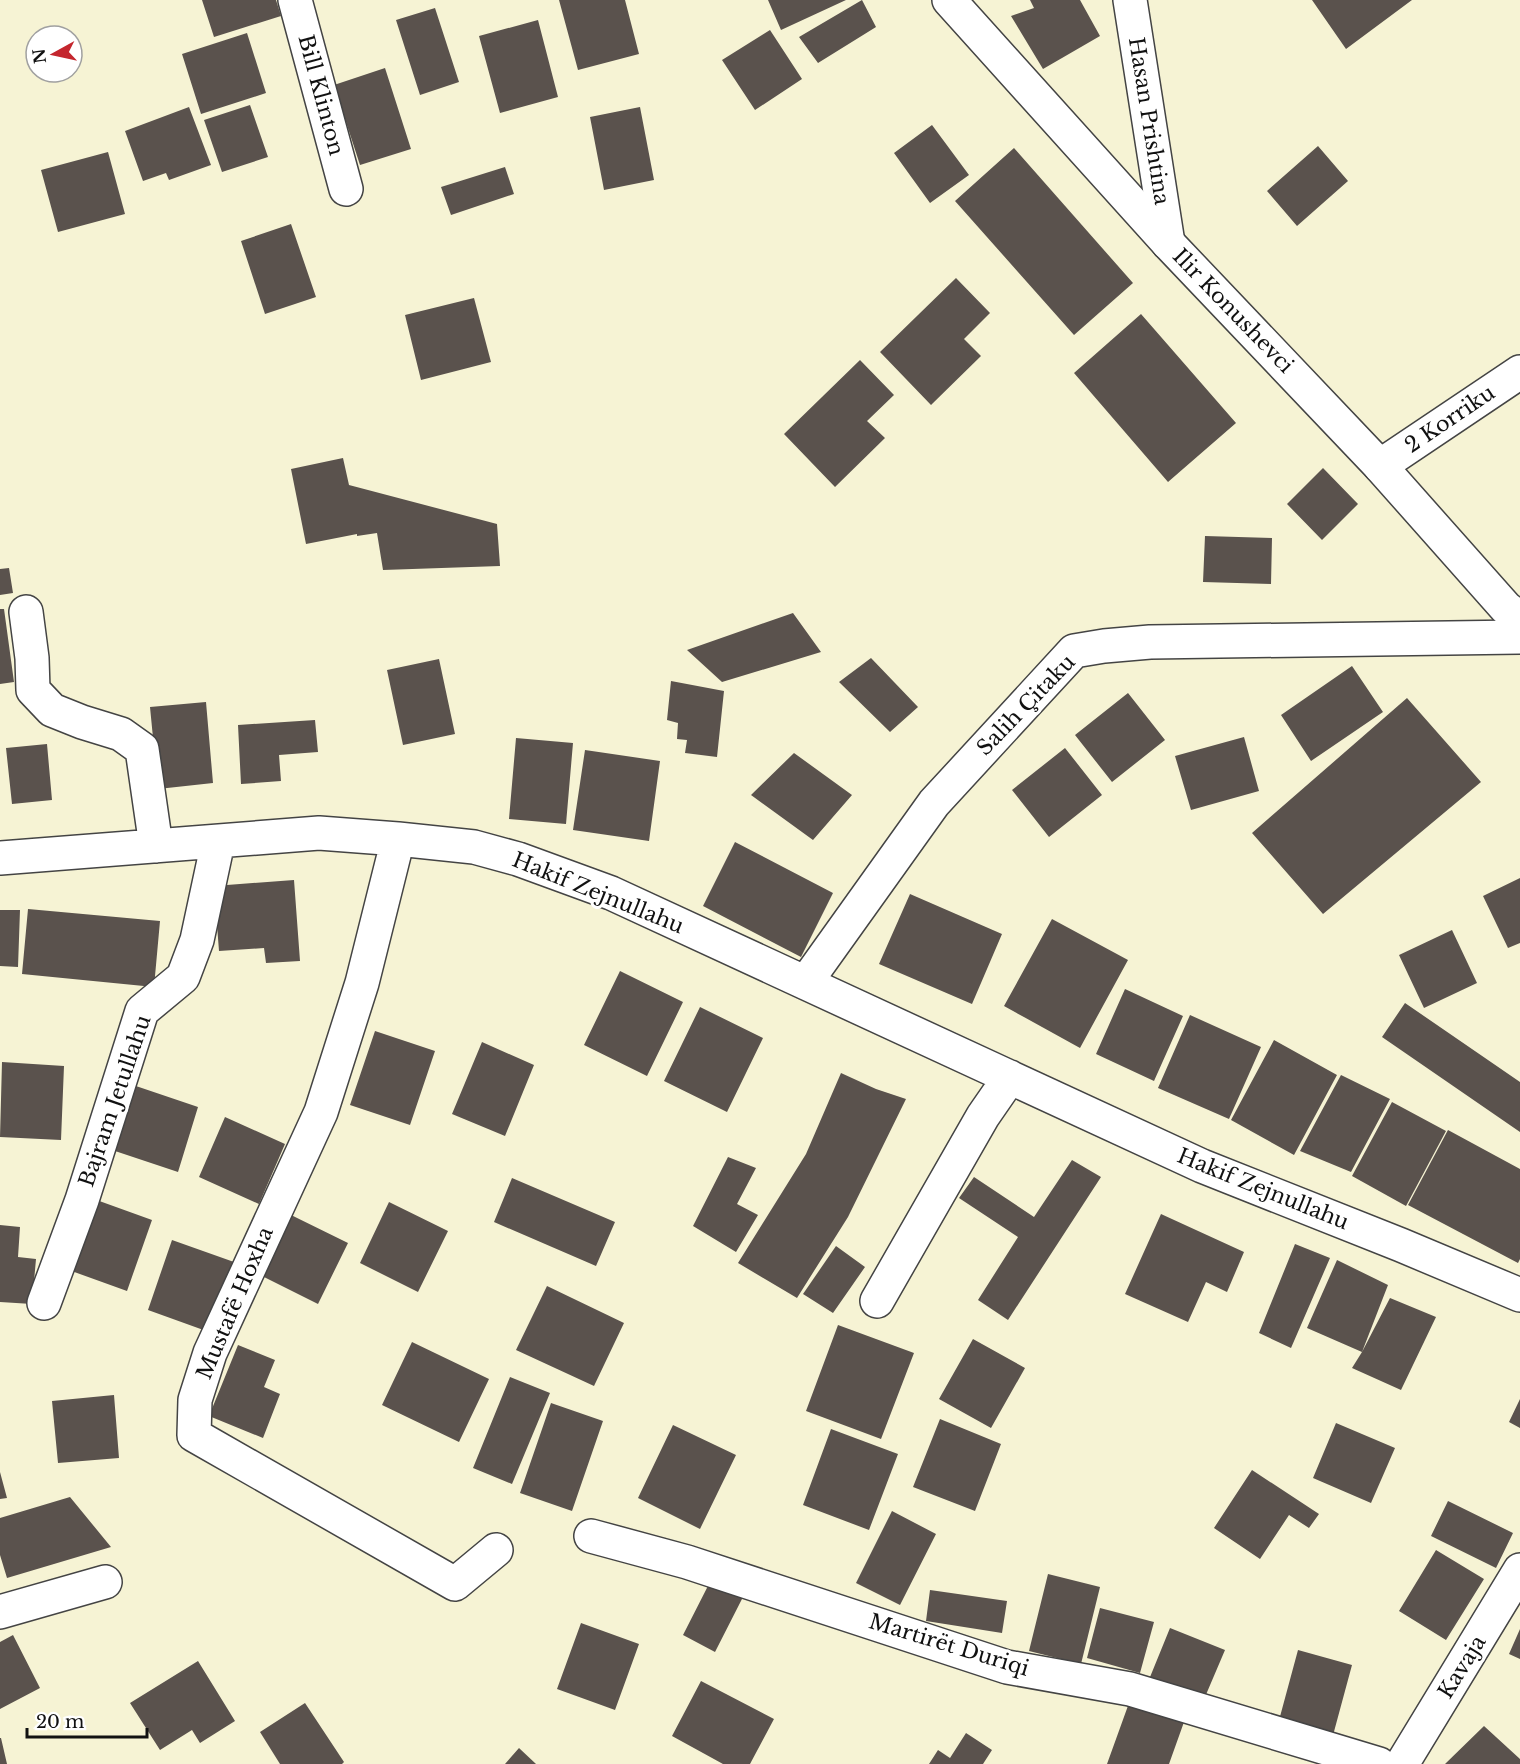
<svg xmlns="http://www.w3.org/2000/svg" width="1520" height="1764" font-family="'Libre Baskerville',serif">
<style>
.farmland{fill:#f6f3d4;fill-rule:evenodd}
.building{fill:#5a524d}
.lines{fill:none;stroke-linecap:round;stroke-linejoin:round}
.minor-casing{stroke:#444;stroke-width:36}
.tertiary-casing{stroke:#444;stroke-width:36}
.minor{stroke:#fff;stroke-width:33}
.tertiary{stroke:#fff;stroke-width:33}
.labels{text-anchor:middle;stroke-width:6;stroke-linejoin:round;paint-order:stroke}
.street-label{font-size:21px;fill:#111;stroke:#fff}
</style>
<rect width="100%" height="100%" fill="#fffdf5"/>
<path class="farmland" d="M 0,0 L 1520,0 L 1520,1764 L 0,1764 ZM 36,36 L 72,36 L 72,72 L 36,72 Z"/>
<path class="building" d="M 202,0 L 276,0 L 281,16 L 214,37 Z
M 559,0 L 625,0 L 639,54 L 578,70 Z
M 768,0 L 846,0 L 781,30 Z
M 862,0 L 876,27 L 818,63 L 799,37 Z
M 1030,0 L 1080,0 L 1100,36 L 1043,69 L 1011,16 L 1034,8 Z
M 1312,0 L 1412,0 L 1346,49 Z
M 435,8 L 459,82 L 420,95 L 396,20 Z
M 538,20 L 558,97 L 500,113 L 479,36 Z
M 770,30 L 802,79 L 755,110 L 722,60 Z
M 247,33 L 266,93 L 201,114 L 182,54 Z
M 385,68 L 411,149 L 360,165 L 334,85 Z
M 250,105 L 268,157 L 222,172 L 204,120 Z
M 189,107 L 211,165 L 169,180 L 166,173 L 143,181 L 125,131 Z
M 640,107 L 654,180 L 604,190 L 590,117 Z
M 932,125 L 969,175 L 930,203 L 894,153 Z
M 1318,146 L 1348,181 L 1297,226 L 1267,191 Z
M 1014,148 L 1133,283 L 1074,335 L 955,201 Z
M 108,152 L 125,214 L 58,232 L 41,170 Z
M 505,167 L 514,194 L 451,215 L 441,187 Z
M 291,224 L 316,297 L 265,314 L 241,241 Z
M 956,278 L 990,313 L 964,339 L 981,356 L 931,405 L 880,352 Z
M 474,298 L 491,362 L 421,380 L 405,315 Z
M 1141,314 L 1236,423 L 1168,482 L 1074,373 Z
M 860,360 L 894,395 L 867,421 L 885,438 L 835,487 L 784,434 Z
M 343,458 L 349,485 L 497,524 L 500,566 L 383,570 L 377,533 L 357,536 L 357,534 L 306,544 L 291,469 Z
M 1323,468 L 1358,504 L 1322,540 L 1287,504 Z
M 1205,536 L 1272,538 L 1271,584 L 1203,582 Z
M 9,568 L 13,593 L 0,595 L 0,569 Z
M 0,609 L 4,609 L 14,682 L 0,684 Z
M 793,613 L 821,652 L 722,682 L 687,650 Z
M 871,658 L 918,707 L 890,732 L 839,682 Z
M 439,659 L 455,734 L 403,745 L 387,670 Z
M 1352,666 L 1383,712 L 1311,761 L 1281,715 Z
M 671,681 L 724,691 L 717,757 L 685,753 L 687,740 L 677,739 L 678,723 L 667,720 Z
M 1128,693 L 1165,740 L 1112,782 L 1075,735 Z
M 1407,698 L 1481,782 L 1323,914 L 1252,833 Z
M 206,702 L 213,783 L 158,789 L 150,707 Z
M 315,720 L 318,752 L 279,755 L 281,781 L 241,784 L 238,725 Z
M 1244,737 L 1259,791 L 1191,810 L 1175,756 Z
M 516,738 L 573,743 L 566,824 L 509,819 Z
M 47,744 L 52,800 L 12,804 L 6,748 Z
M 1065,748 L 1102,795 L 1049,837 L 1012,790 Z
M 585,750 L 660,761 L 649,841 L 573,830 Z
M 794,753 L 852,795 L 813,840 L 751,795 Z
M 735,842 L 833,893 L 801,957 L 703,906 Z
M 1520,878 L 1520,943 L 1508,948 L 1483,896 Z
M 294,880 L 300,961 L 266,963 L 264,948 L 219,951 L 214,886 Z
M 910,894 L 1002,934 L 972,1004 L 879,964 Z
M 28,909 L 160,921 L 154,987 L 22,974 Z
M 0,910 L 20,910 L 18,967 L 0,966 Z
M 1052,919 L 1128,960 L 1080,1048 L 1004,1006 Z
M 1452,930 L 1477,983 L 1424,1008 L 1399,955 Z
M 620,971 L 683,1002 L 647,1076 L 584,1045 Z
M 1125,989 L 1183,1016 L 1154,1081 L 1096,1054 Z
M 1405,1003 L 1520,1082 L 1520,1132 L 1382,1037 Z
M 700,1007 L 763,1038 L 727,1112 L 664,1081 Z
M 1190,1015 L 1261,1047 L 1229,1119 L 1158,1088 Z
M 375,1031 L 435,1051 L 410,1125 L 350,1105 Z
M 1274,1040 L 1337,1075 L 1294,1155 L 1231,1120 Z
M 482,1042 L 534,1065 L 505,1136 L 452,1114 Z
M 2,1062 L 64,1066 L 61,1140 L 0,1137 Z
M 841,1073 L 876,1089 L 906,1099 L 848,1217 L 797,1298 L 738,1263 L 806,1154 Z
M 1341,1075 L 1390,1099 L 1351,1172 L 1300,1151 Z
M 130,1084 L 198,1107 L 178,1172 L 109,1149 Z
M 1392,1102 L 1446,1131 L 1406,1206 L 1352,1176 Z
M 225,1117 L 285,1144 L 259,1204 L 199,1177 Z
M 1448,1130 L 1520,1169 L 1520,1259 L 1518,1263 L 1408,1205 Z
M 728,1157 L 756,1168 L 737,1204 L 758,1215 L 736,1252 L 693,1226 Z
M 1072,1160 L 1101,1177 L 1008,1320 L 978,1300 L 1018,1237 L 959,1198 L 974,1177 L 1034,1217 Z
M 512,1178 L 615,1222 L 596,1266 L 494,1222 Z
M 91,1198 L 152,1220 L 127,1291 L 66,1269 Z
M 389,1202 L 448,1231 L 418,1292 L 360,1263 Z
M 289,1214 L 348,1243 L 318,1304 L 260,1275 Z
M 1161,1214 L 1244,1252 L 1227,1292 L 1206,1282 L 1188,1322 L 1125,1294 Z
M 0,1225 L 20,1227 L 18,1257 L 36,1259 L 32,1304 L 0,1302 Z
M 172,1240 L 234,1262 L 209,1332 L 148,1310 Z
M 1295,1244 L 1330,1258 L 1291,1348 L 1259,1333 Z
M 836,1246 L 865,1267 L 833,1313 L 803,1294 Z
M 1337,1260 L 1388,1285 L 1362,1352 L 1390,1298 L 1436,1317 L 1401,1390 L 1352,1368 L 1362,1352 L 1307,1328 Z
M 547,1286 L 624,1323 L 594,1386 L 516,1350 Z
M 838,1325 L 914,1353 L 881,1439 L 806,1411 Z
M 973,1339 L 1025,1368 L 991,1428 L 939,1399 Z
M 412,1342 L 489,1379 L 459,1442 L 382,1405 Z
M 238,1345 L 275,1360 L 264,1387 L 280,1394 L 263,1438 L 209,1416 Z
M 510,1377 L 550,1393 L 512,1484 L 473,1468 Z
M 114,1395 L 119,1458 L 58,1463 L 52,1401 Z
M 1520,1399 L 1520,1428 L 1509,1422 Z
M 551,1403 L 603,1421 L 572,1511 L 520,1493 Z
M 940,1419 L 1001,1444 L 975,1511 L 913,1487 Z
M 1336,1423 L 1395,1448 L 1371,1503 L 1313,1478 Z
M 673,1425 L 736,1455 L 700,1529 L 638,1498 Z
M 831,1429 L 898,1454 L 869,1530 L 803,1505 Z
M 1252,1470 L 1319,1514 L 1309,1528 L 1289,1515 L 1260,1559 L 1214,1528 Z
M 0,1472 L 7,1498 L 0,1499 Z
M 70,1497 L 111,1547 L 7,1578 L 0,1555 L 0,1518 Z
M 1448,1501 L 1513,1533 L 1496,1568 L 1431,1536 Z
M 892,1511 L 936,1534 L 900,1605 L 856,1583 Z
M 1436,1550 L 1484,1579 L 1446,1640 L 1399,1611 Z
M 1048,1574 L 1100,1587 L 1081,1664 L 1029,1651 Z
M 711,1580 L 743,1597 L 715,1652 L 683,1635 Z
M 930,1590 L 1007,1601 L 1002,1633 L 926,1621 Z
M 1100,1608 L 1154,1622 L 1140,1673 L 1087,1658 Z
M 581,1623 L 639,1644 L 615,1710 L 557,1689 Z
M 1170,1628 L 1225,1650 L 1202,1704 L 1148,1682 Z
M 1520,1629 L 1520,1659 L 1509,1654 Z
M 13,1635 L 40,1688 L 0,1709 L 0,1642 Z
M 1298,1650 L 1352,1665 L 1332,1739 L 1278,1724 Z
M 198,1661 L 235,1721 L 200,1743 L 192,1730 L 160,1750 L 130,1703 Z
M 701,1681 L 774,1719 L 750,1764 L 723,1764 L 672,1736 Z
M 305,1703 L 344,1762 L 342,1764 L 280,1764 L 260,1732 Z
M 1129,1703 L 1184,1722 L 1169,1764 L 1107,1764 Z
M 1484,1726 L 1520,1759 L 1520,1764 L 1445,1764 Z
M 966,1733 L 992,1750 L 983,1764 L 929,1764 L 938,1750 L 950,1758 Z
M 0,1738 L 1,1738 L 7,1764 L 0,1764 Z
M 519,1748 L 536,1764 L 505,1764 Z"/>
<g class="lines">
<g class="minor-casing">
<path id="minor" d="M 295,0 L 346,189
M 1130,0 L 1168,243
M 1380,466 L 1520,372
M 26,612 L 32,658 L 33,690 L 52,710 L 82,722 L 121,734 L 142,749 L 156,846
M 398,839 L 362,983 L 321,1112 L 210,1353 L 195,1400 L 194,1435 L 455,1584 L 496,1550
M 0,858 L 319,833 L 398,839 L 474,847 L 518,859 L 611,893 L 1202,1166 L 1401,1245 L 1520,1295
M 806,982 L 934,803 L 1074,651 L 1104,646 L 1150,642 L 1520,637
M 877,1301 L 983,1116 L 1010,1077
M 44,1303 L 82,1200 L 142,1011 L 183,977 L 197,940 L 218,842
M 591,1536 L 687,1562 L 1007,1667 L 1130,1689 L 1379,1764
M 0,1612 L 105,1582
M 1402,1764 L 1520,1570"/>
</g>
<g class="tertiary-casing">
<path id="tertiary" d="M 949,0 L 1168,243 L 1380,466 L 1506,608 L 1520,618"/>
</g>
<use href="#minor" class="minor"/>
<use href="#tertiary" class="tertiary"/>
</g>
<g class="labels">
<g class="street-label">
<text transform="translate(321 95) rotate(75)" y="7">Bill Klinton</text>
<text transform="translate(1149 121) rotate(81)" y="7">Hasan Prishtina</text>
<text transform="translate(1233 311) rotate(46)" y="7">Ilir Konushevci</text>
<text transform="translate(1450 419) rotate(-34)" y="7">2 Korriku</text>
<text transform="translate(1026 705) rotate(-46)" y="7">Salih Çitaku</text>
<text transform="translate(598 893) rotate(22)" y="7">Hakif Zejnullahu</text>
<text transform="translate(115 1101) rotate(-71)" y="7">Bajram Jetullahu</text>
<text transform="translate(1263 1189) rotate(22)" y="7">Hakif Zejnullahu</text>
<text transform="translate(235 1303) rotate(-67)" y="7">Mustafë Hoxha</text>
<text transform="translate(949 1645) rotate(17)" y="7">Martirët Duriqi</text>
<text transform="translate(1462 1667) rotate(-58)" y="7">Kavaja</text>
</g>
</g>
<g transform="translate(54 54) rotate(262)"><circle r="28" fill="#ffffff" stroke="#a0a0a0" stroke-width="1.5"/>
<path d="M0-4.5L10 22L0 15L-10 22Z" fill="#c4262e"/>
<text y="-9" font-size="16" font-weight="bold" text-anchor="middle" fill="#111111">N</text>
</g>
<path d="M27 1728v9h120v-9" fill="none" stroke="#111111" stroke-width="3"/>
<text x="36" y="1728" font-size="18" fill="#111111" stroke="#ffffff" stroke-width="4.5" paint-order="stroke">20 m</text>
</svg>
